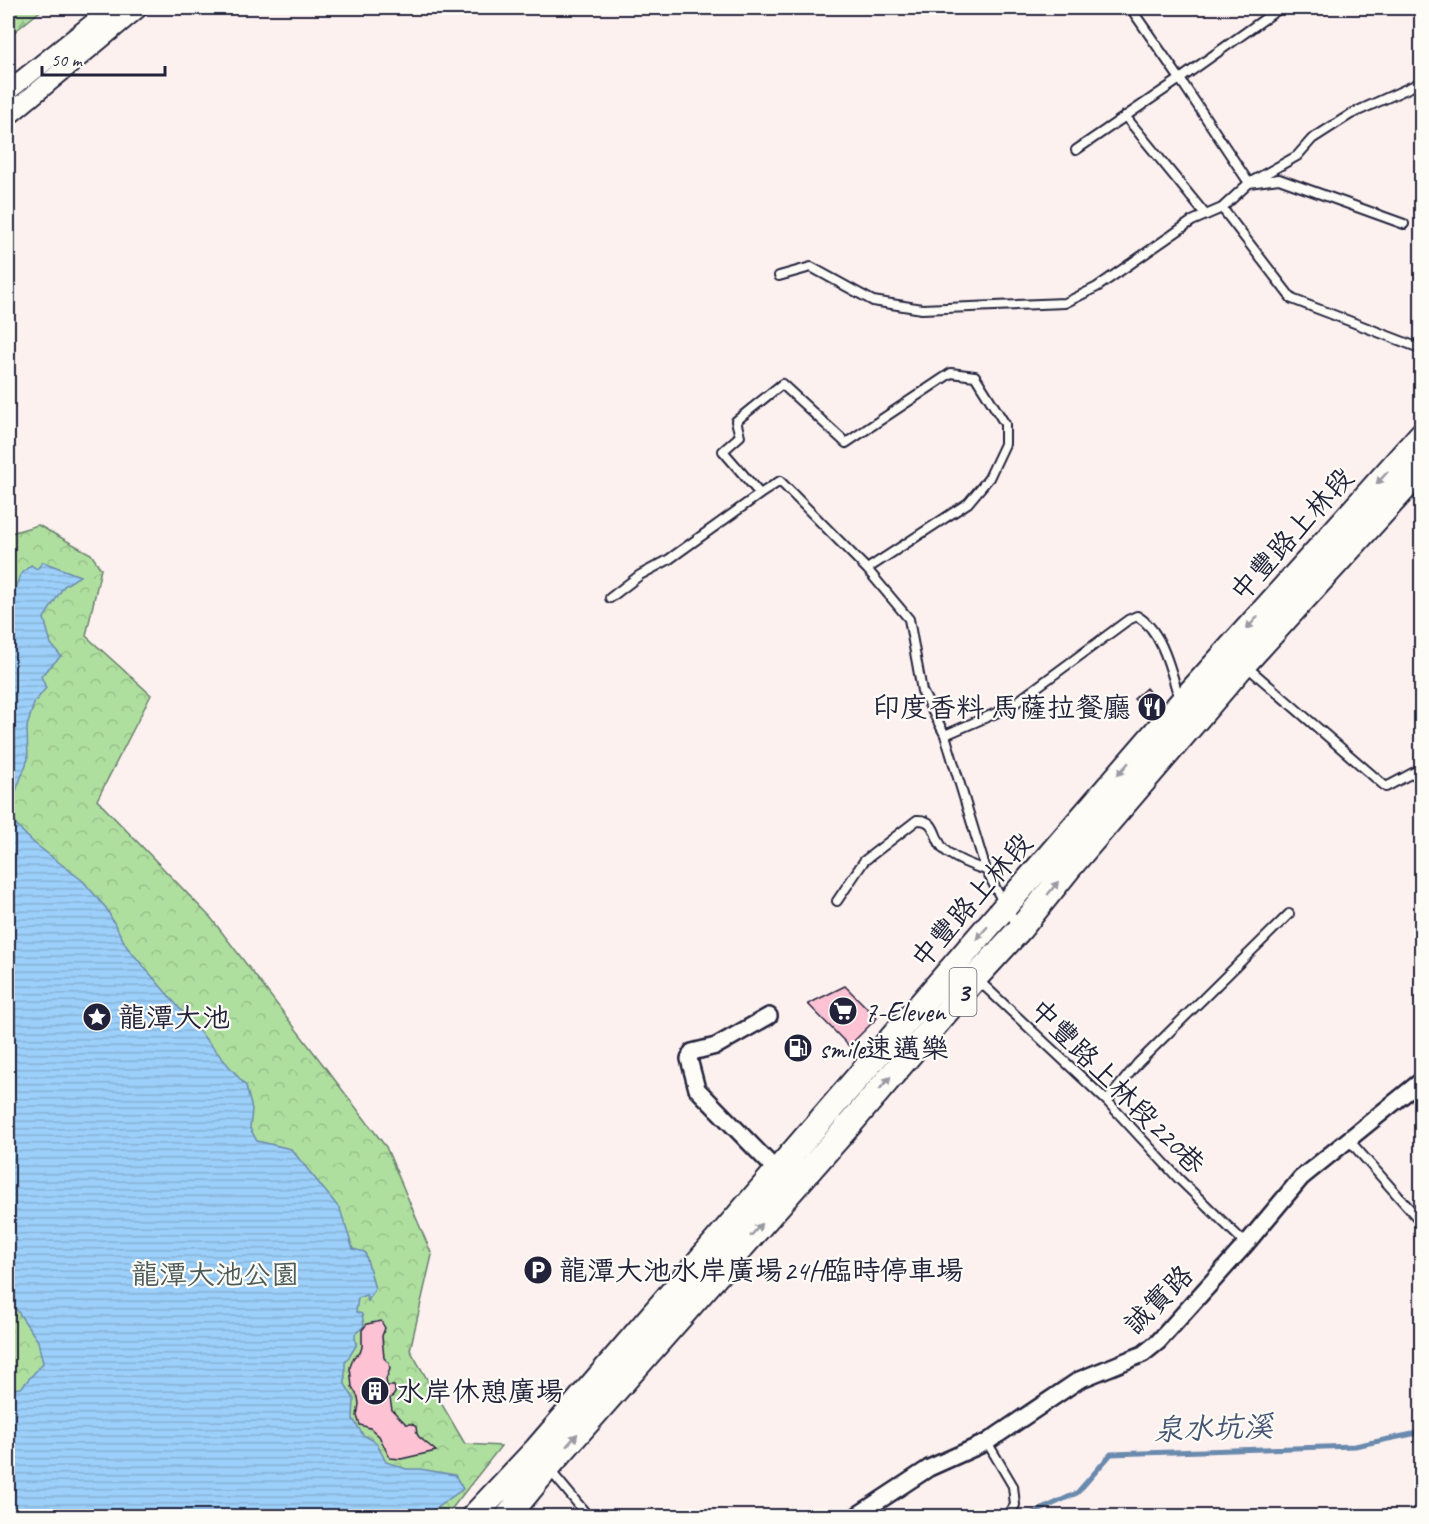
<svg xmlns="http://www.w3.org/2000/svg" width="1429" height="1524" font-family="Caveat,'LXGW WenKai TC',sans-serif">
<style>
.forest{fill:url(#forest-firs);stroke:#68806d;stroke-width:1.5}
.park{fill:url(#park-crowns);stroke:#68806d;stroke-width:1.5}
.water{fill:url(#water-rules);stroke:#6b8aad;stroke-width:1.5}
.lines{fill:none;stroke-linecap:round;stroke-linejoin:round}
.stream{stroke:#6b8aad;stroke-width:5}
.building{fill:#fdc3d5;stroke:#22223b;stroke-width:1.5}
.service-casing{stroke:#22223b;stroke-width:12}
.minor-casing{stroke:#22223b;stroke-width:20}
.tertiary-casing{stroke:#22223b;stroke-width:22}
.primary-casing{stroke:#22223b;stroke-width:28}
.service{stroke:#fdfcf7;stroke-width:8}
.minor{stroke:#fdfcf7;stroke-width:15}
.tertiary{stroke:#fdfcf7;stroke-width:18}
.primary{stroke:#fdfcf7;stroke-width:24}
.oneway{fill:#9a9aa2}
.labels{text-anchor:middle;stroke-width:4.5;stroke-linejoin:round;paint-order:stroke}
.shield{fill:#fdfcf7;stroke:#646373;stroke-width:1.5}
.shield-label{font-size:27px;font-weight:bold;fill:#22223b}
.street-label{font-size:28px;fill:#22223b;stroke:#fdfcf7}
.poi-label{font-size:28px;fill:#22223b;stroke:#fdfcf7;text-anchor:start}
.park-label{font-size:28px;fill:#4c5b59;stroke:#fdfcf7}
.water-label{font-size:30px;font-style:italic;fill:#475674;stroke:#fdfcf7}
</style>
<defs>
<pattern id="forest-firs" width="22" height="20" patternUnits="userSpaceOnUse" patternTransform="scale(1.5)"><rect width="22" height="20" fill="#afdf9f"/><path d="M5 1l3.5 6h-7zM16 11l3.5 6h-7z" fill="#96bf8a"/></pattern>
<pattern id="park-crowns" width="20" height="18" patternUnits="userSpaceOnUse" patternTransform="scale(1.5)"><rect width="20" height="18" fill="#afdf9f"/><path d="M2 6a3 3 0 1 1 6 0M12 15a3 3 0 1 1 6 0" fill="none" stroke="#96bf8a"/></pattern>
<pattern id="water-rules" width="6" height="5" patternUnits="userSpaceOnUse" patternTransform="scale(1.5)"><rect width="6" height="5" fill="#9ccff9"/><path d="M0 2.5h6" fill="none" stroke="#86b1d6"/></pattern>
</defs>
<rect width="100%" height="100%" fill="#fdf1f0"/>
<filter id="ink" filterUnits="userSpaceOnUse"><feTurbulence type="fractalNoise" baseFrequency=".0167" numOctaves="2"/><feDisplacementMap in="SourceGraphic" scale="12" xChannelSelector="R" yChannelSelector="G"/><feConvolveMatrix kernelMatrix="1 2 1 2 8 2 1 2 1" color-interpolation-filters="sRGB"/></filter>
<g filter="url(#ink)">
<path class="forest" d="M 8,8 L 44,8 L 8,37 Z"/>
<path class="park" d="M 38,525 L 91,554 L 101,569 L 86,636 L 151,695 L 97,800 L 211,918 L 386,1147 L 432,1255 L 410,1350 L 465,1444 L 501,1446 L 446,1516 L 8,1516 L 8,538 L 11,533 Z"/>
<path class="water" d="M 43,562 L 80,576 L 64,586 L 44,618 L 51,644 L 61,656 L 41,676 L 46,688 L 34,703 L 27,727 L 28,759 L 11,804 L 16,825 L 34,843 L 83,881 L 106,908 L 127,947 L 246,1086 L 252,1109 L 250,1128 L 257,1141 L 291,1149 L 340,1209 L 353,1249 L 365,1252 L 375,1289 L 368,1301 L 366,1295 L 358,1298 L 356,1312 L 362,1314 L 364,1326 L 355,1334 L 356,1346 L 345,1363 L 345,1384 L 354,1399 L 353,1419 L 363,1435 L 376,1442 L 386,1462 L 406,1469 L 420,1469 L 455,1475 L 463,1489 L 425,1516 L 8,1516 L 8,1389 L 21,1388 L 43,1363 L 38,1341 L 16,1309 L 8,1307 L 8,614 L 13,609 L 15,590 L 20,575 L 31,565 L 37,569 Z"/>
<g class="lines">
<path class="stream" d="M 1027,1516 L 1077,1493 L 1111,1454 L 1355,1446 L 1422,1432"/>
</g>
<path class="building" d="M 1146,688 L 1167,714 L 1161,721 L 1134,699 Z
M 845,986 L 877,1018 L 849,1046 L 808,1004 Z
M 381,1321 L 385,1328 L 382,1336 L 384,1358 L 389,1363 L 390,1369 L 386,1379 L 387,1386 L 394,1386 L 395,1389 L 395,1393 L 393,1396 L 390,1398 L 392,1410 L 406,1424 L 412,1424 L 416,1427 L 417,1434 L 419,1437 L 436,1451 L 401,1459 L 390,1458 L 379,1436 L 370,1428 L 360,1425 L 357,1416 L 359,1404 L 358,1397 L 352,1387 L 350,1367 L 354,1357 L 360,1353 L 362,1347 L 362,1330 L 367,1324 Z"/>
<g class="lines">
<g class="service-casing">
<path id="service" d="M 1133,8 L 1134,13 L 1180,79 L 1249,183 L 1297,156 L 1312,139 L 1351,114 L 1422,82
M 1125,116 L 1205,214
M 1076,150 L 1180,79 L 1280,8
M 1404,224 L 1279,179 L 1249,183 L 1222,208 L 1292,299 L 1422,349
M 779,276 L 811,267 L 873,301 L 922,309 L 1065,303 L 1097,287 L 1192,221 L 1222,208
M 760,494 L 723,451 L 740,436 L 736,421 L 782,384 L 846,443 L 951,373 L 975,376 L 1005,424 L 1005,444 L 989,478 L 968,503 L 867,569
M 610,598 L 640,575 L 668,560 L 760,494 L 780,481 L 867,569 L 909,619 L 922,691 L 945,735 L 986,870 L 1005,906 L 1018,926
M 1245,665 L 1386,787 L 1422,768
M 945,735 L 1010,707 L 1128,620 L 1137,616 C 1163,631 1171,672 1179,698
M 837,901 L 864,861 L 917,820 C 939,819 932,841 947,852 C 958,860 973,866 986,870
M 978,980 L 1107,1101 L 1178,1178 L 1246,1244
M 1107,1101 L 1138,1063 L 1289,914
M 1348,1139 L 1422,1223
M 987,1442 L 1013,1486 L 1015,1505 L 1008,1516
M 549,1469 L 588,1516"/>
</g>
<g class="minor-casing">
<path id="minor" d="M 769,1016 L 716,1046 L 692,1052 L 689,1059 L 697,1089 L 777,1171
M 856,1516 L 929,1468 L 987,1442 L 1079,1380 L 1143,1354 L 1158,1342 L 1246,1244 L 1301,1178 L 1422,1080"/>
</g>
<g class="tertiary-casing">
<path id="tertiary" d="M 8,91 L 112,8
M 8,116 L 138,8"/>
</g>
<g class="primary-casing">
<path id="primary" d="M 474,1516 L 537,1449 L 1181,703 L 1422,434
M 508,1516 L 548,1467 L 850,1124 L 976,977 L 1020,929 L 1069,868 L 1244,664 L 1422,469"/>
</g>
<use href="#service" class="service"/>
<use href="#minor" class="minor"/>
<use href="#tertiary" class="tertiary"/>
<use href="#primary" class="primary"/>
</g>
<defs><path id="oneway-solid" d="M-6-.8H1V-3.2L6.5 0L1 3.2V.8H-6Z" transform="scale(1.5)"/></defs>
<g class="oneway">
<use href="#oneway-solid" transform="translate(1382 478) rotate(132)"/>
<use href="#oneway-solid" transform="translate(1252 623) rotate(132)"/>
<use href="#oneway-solid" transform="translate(1123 769) rotate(131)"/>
<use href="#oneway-solid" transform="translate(1053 888) rotate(-51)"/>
<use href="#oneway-solid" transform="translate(982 933) rotate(131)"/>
<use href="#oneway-solid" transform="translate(885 1083) rotate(-49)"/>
<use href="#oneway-solid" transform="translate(756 1230) rotate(-49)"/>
<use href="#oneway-solid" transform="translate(572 1440) rotate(-49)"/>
</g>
</g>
<defs>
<g id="restaurant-disc" transform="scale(1.5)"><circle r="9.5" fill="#22223b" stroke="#fdfcf7"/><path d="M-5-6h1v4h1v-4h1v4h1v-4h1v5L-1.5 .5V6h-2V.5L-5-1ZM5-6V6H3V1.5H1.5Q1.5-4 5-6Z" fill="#fff"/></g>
<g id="supermarket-disc" transform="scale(1.5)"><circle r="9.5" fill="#22223b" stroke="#fdfcf7"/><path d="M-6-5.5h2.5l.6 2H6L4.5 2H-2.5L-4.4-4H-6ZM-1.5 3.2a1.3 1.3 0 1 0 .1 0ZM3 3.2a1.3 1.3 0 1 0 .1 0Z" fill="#fff"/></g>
<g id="sight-disc" transform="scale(1.5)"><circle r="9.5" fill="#22223b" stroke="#fdfcf7"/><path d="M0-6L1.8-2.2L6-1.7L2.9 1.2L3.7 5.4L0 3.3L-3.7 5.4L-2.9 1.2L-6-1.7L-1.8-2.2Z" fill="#fff"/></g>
<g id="fuel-disc" transform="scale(1.5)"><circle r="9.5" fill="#22223b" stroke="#fdfcf7"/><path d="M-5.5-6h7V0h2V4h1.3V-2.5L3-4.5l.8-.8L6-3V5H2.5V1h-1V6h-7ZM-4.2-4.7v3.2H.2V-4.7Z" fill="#fff"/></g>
<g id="parking-disc" transform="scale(1.5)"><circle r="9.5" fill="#22223b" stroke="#fdfcf7"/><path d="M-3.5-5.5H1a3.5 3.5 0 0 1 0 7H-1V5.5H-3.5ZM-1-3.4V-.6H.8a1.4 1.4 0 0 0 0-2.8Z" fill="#fff"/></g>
<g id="building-disc" transform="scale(1.5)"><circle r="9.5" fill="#22223b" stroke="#fdfcf7"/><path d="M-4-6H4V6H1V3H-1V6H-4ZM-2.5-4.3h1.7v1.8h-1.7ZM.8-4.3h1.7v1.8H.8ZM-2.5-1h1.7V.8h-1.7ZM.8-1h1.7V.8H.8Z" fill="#fff"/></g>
</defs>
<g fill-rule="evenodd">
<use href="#restaurant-disc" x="1152" y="707"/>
<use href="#supermarket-disc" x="843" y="1011"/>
<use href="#sight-disc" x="97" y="1017"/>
<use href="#fuel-disc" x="798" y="1048"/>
<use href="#parking-disc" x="538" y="1270"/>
<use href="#building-disc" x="375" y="1391"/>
</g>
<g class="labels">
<rect class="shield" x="949.5" y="968" width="27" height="48" rx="4.5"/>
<g class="shield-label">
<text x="963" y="1001">3</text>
</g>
<g class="street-label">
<text transform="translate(1291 534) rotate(-48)" y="10">中豐路上林段</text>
<text transform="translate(971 900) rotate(-49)" y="10">中豐路上林段</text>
<text transform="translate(1118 1086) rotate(45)" y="10">中豐路上林段220巷</text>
<text transform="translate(1158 1299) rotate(-45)" y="10">誠實路</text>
</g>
<g class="poi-label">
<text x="1131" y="717" text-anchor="end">印度香料 馬薩拉餐廳</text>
<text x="864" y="1021">7-Eleven</text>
<text x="118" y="1027">龍潭大池</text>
<text x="819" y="1058">smile速邁樂</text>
<text x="559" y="1280">龍潭大池水岸廣場24H臨時停車場</text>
<text x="396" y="1401">水岸休憩廣場</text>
</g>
<g class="park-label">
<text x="215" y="1284">龍潭大池公園</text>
</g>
<g class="water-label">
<text transform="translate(1213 1428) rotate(-2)" y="10">泉水坑溪</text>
</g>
</g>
<rect width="1429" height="1524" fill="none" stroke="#fdfcf7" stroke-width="30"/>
<rect x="15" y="15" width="1399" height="1494" fill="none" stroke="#22223b" stroke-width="2" filter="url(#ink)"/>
<path d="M42 66v9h123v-9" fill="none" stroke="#22223b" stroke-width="3"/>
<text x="51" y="66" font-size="18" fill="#22223b" stroke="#fdfcf7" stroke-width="4.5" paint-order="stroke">50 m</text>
</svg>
